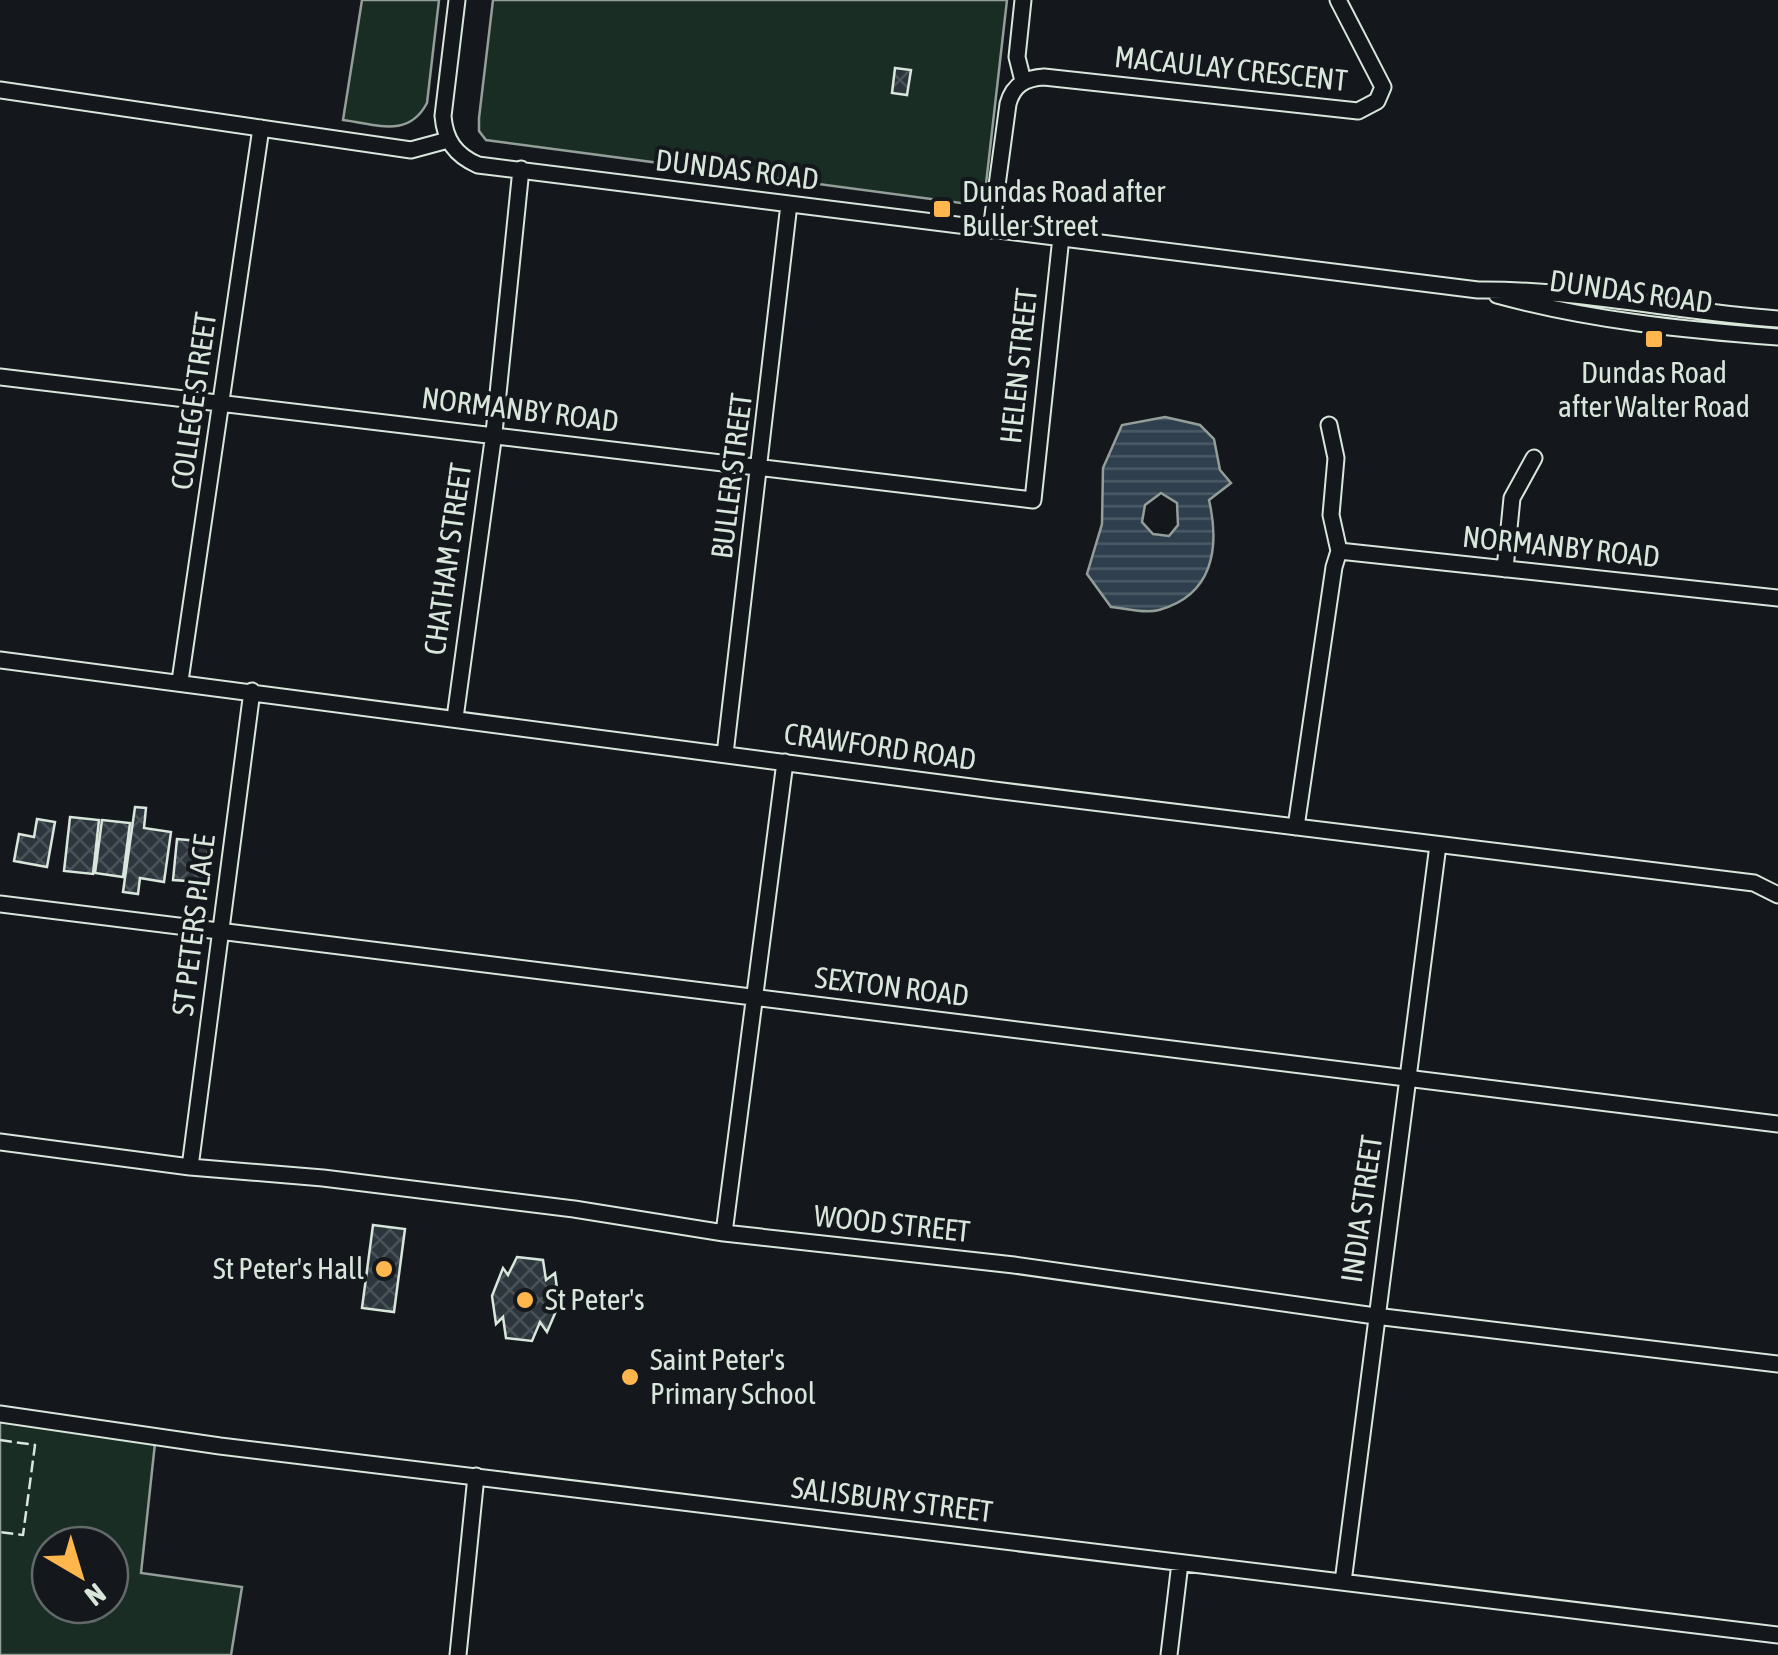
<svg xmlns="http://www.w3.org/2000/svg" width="1778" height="1655" font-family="'Asap Condensed',sans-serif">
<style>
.green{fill:#1a2d24;stroke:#939e99;stroke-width:2.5;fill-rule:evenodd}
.water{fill:url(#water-rules);stroke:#939e99;stroke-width:2.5;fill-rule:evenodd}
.building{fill:url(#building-cross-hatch);stroke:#d8e6dc;stroke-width:2.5}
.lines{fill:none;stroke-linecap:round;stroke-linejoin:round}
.street-casing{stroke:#d8e6dc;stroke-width:19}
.street{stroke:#14181c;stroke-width:15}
.fence{stroke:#d8e6dc;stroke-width:2.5;stroke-dasharray:12 5;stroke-linecap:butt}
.poi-dot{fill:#ffb74d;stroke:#14181c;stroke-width:4}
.labels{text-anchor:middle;stroke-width:8;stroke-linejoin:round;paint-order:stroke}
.street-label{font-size:30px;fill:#d8e6dc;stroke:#14181c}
.poi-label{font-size:30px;fill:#d8e6dc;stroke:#14181c;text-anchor:start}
</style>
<defs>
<pattern id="water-rules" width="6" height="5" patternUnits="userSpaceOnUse" patternTransform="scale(2.5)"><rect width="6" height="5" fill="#2f3f4d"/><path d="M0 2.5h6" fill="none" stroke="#4c5b66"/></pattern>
<pattern id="building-cross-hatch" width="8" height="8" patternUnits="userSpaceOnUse" patternTransform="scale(2.5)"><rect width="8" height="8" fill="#2c363c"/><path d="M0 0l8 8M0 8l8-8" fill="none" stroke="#4a5358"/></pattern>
</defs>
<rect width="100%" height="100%" fill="#14181c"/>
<path class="green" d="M 362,0 L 439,0 L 427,103 C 408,139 376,124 343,120 Z
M 493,0 L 1007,0 L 986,184 L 961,203 L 486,140 L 479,131 L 479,118 Z
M 0,1414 L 156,1434 L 141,1573 L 242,1587 L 231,1655 L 0,1655 ZM 50,1545 L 110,1545 L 110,1605 L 50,1605 Z"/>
<path class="water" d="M 1165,417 L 1200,425 L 1214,439 L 1220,470 L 1231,483 L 1209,500 C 1220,548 1213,595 1159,610 C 1146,614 1125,608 1111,607 L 1087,574 L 1102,524 L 1103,468 L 1122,425 ZM 1161,493 L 1177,503 L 1178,525 L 1169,536 L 1153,534 L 1142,522 L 1145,505 Z"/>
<path class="building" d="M 895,68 L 911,70 L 907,95 L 892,93 Z
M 135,807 L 146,808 L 144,828 L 171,832 L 164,882 L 140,878 L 138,894 L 123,892 Z
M 70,817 L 99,820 L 93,874 L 64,871 Z
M 37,819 L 55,822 L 47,867 L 14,861 L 19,834 L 34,837 Z
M 102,820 L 130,823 L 123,877 L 95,873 Z
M 177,839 L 209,842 L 203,901 L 185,899 L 187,881 L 173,880 Z
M 373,1225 L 405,1229 L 394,1312 L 362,1308 Z
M 517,1257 L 543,1260 L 546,1280 L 555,1273 L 559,1304 L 547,1332 L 540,1322 L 532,1341 L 506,1338 L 503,1317 L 496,1324 L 492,1296 L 503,1268 L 508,1275 Z"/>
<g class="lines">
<g class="street-casing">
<path id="street" d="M 457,0 L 443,116 C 445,140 455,155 478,165 L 1478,290 C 1579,289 1678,312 1778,319
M 1023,81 L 1017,57 L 1023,0
M 0,90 L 411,150 L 448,140
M 991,230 L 1008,104 C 1013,85 1025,78 1044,77 L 1358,111 L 1377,101 L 1383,87 L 1338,0
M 1497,295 C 1588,320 1684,330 1778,337
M 0,377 L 1033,500 L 1061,237
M 1329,425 L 1336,458 L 1331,515 L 1339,551
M 1339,551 L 1778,598
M 1505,569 L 1512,498 L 1534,458
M 0,660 L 994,790 L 1754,883 L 1778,895
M 180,681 L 261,128
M 455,718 L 494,433 L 521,169
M 725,754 L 789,204
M 1296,827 L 1334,567 L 1339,551
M 0,904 L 1778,1124
M 0,1142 L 190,1167 L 323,1178 L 574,1209 L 724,1233 L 1014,1265 L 1375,1316 L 1778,1364
M 190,1167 L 252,691
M 724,1233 L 785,762
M 0,1414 L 220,1446 L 1778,1635
M 1343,1582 L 1438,845
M 458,1655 L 476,1476
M 1169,1655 L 1180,1563"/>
</g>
<use href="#street" class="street"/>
<path class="fence" d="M 0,1440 L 35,1445 L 23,1535 L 0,1532"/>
</g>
<g class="poi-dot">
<rect x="932" y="199" width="20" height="20" rx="5"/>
<rect x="1644" y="329" width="20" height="20" rx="5"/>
<circle cx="384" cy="1269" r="10"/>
<circle cx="525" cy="1300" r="10"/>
<circle cx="630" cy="1377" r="10"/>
</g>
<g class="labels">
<g class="street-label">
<text transform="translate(1231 69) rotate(6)" y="10">MACAULAY CRESCENT</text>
<text transform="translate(737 170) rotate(7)" y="10">DUNDAS ROAD</text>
<text transform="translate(1631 292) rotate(8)" y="10">DUNDAS ROAD</text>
<text transform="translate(1019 366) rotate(-84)" y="10">HELEN STREET</text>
<text transform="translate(194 401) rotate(-82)" y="10">COLLEGE STREET</text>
<text transform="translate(520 410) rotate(7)" y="10">NORMANBY ROAD</text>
<text transform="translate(732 476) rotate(-83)" y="10">BULLER STREET</text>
<text transform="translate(1561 547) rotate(6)" y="10">NORMANBY ROAD</text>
<text transform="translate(448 559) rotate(-82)" y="10">CHATHAM STREET</text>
<text transform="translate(880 747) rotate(8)" y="10">CRAWFORD ROAD</text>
<text transform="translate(194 925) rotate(-83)" y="10">ST PETERS PLACE</text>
<text transform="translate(892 987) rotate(7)" y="10">SEXTON ROAD</text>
<text transform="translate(1362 1209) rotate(-82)" y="10">INDIA STREET</text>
<text transform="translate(892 1224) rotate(6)" y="10">WOOD STREET</text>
<text transform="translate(892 1500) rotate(7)" y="10">SALISBURY STREET</text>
</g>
<g class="poi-label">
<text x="962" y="202">Dundas Road after<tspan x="962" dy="34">Buller Street</tspan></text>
<text x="1654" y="383" text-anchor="middle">Dundas Road<tspan x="1654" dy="34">after Walter Road</tspan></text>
<text x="364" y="1279" text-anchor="end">St Peter's Hall</text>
<text x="545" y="1310">St Peter's</text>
<text x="650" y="1370">Saint Peter's<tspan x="650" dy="34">Primary School</tspan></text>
</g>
</g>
<g transform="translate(80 1575) rotate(142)"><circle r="48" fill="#14181c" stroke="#626a69" stroke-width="2.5"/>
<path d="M0-8L18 38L0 25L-18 38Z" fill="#ffb74d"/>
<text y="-15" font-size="28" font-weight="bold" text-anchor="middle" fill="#d8e6dc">N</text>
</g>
</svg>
